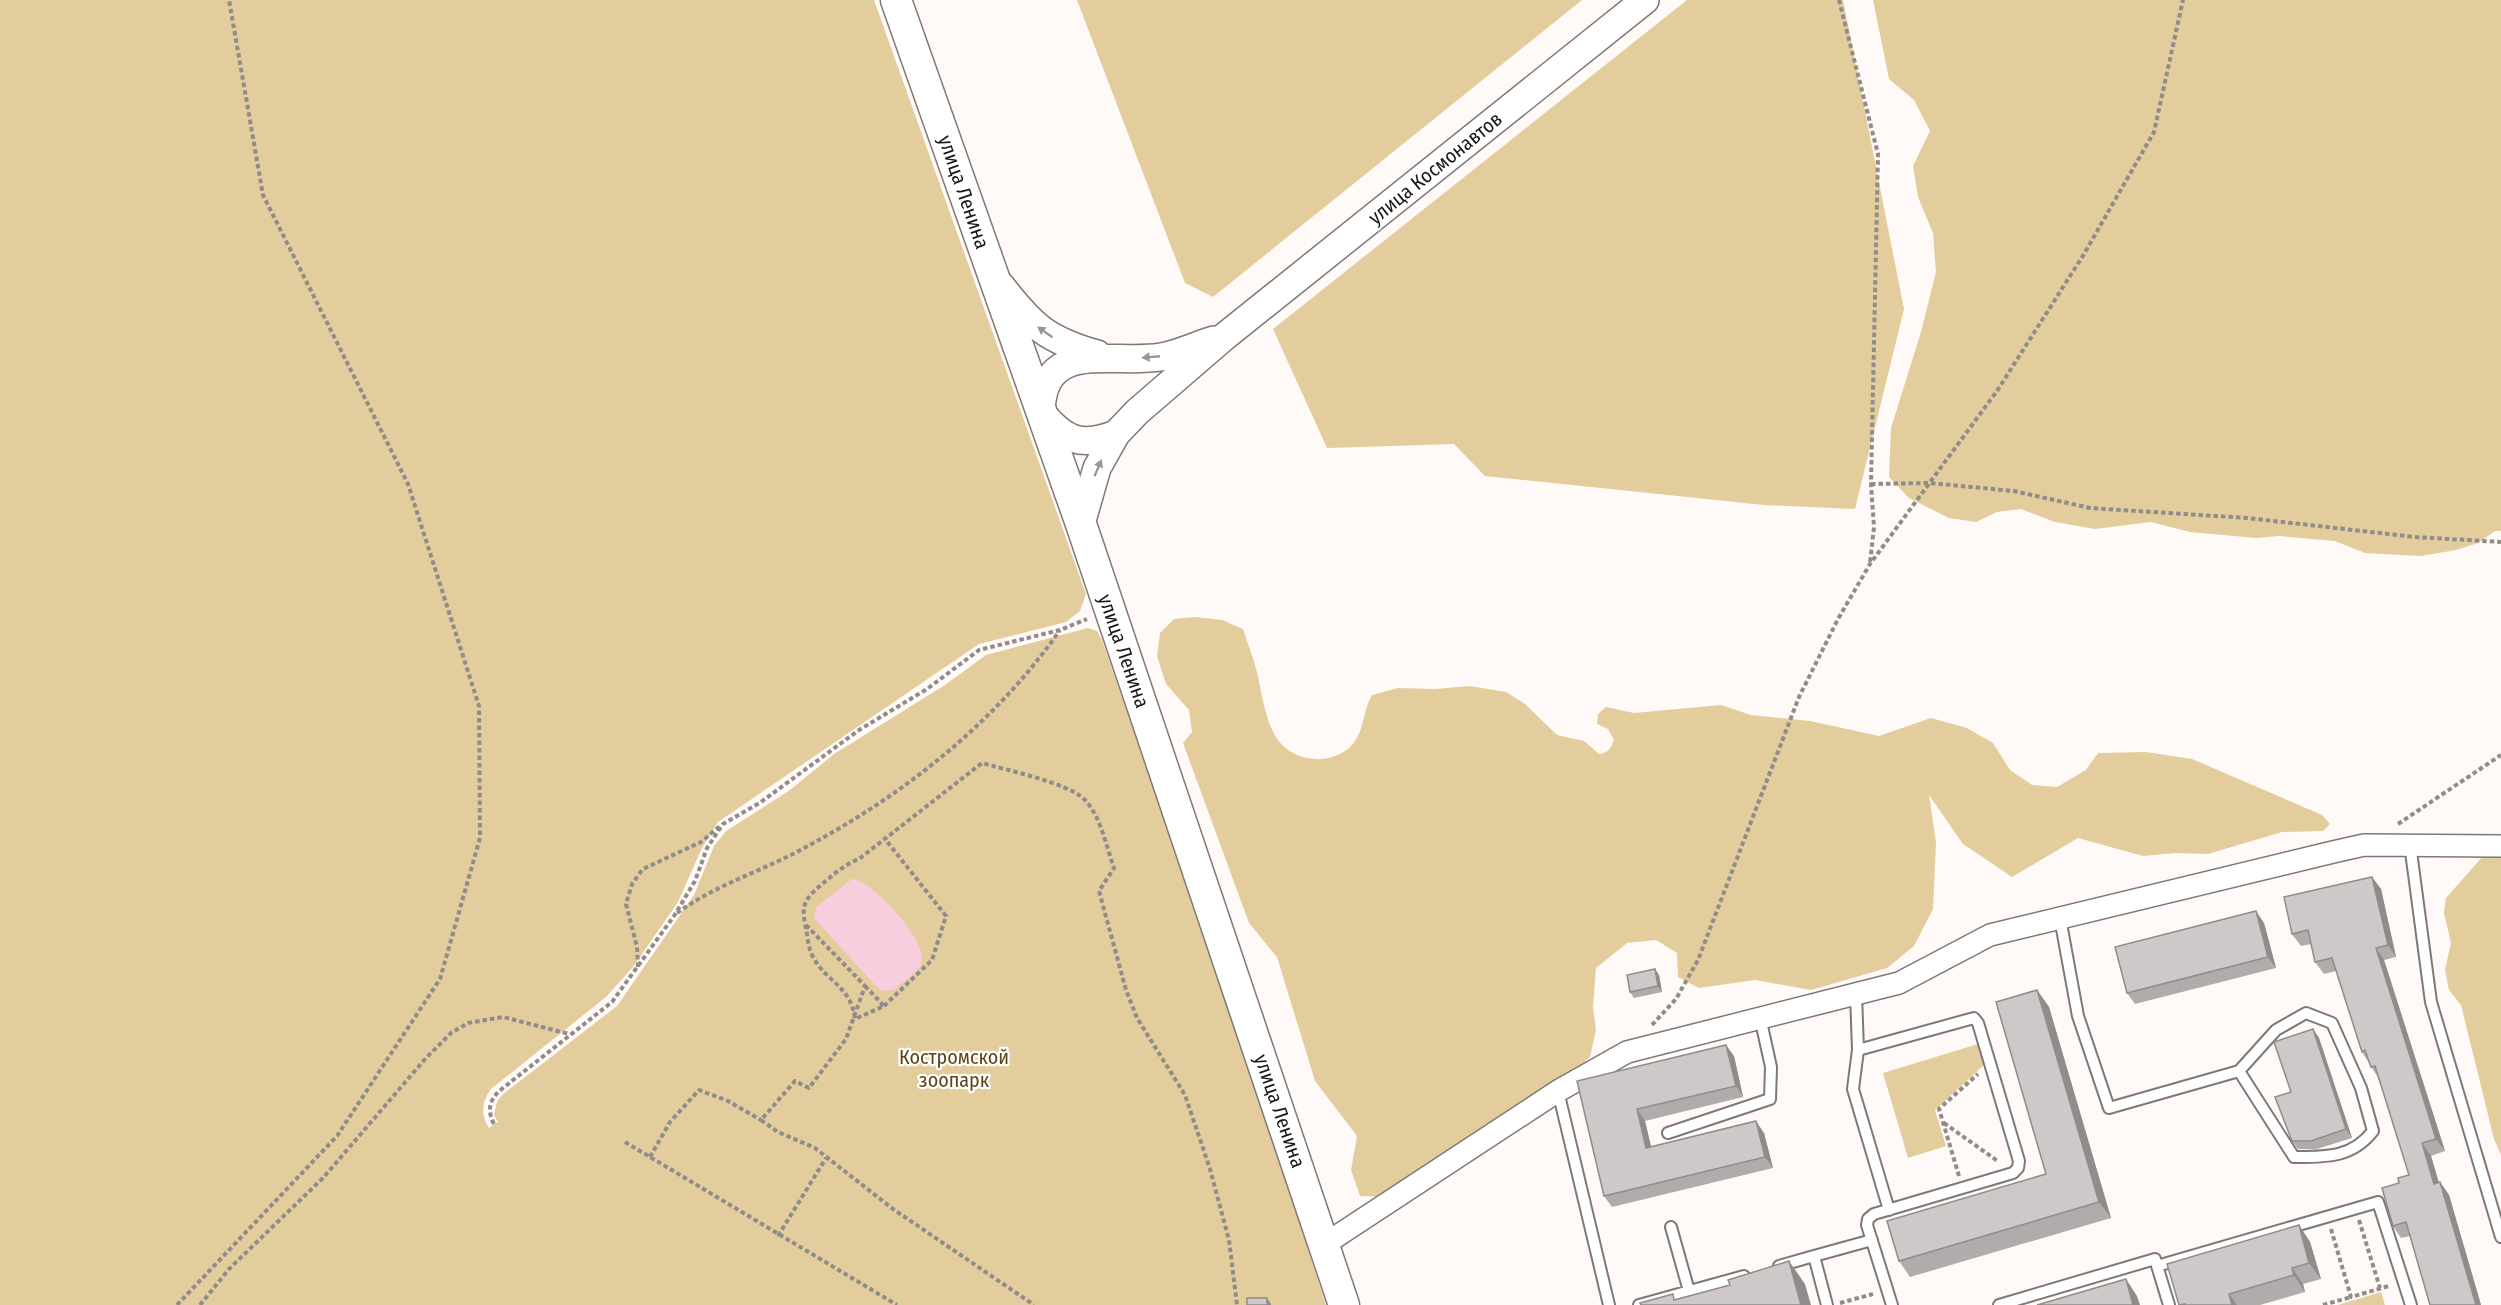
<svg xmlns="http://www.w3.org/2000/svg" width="2501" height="1305" font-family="'Fira Sans Condensed',sans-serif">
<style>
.green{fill:#e4cd9c}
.water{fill:#f8cede}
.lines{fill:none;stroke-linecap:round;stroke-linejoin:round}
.service-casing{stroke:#7e7977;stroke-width:14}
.minor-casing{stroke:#7e7977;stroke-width:24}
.tertiary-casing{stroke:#7e7977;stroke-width:30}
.secondary-casing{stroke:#7e7977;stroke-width:33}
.path{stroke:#908c8a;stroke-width:4;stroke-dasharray:4.5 3;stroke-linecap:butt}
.service{stroke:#fff;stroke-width:10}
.minor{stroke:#fff;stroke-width:21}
.tertiary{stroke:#fff;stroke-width:27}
.secondary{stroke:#fff;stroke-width:30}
.wall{fill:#b1acac}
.shaded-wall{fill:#908c8c}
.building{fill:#cec8c8;stroke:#908c8c;stroke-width:1.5}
.oneway{fill:#989797}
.labels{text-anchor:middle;stroke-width:4.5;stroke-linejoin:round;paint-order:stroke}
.street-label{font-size:20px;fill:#1a1817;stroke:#fff}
.park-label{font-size:20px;fill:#5a4617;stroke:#fff}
</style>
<rect width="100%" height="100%" fill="#fff9f7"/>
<path class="green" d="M 0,0 L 874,0 L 1086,594 L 1080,611 L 1066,622 L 979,644 L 718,822 L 702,848 L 678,902 L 633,967 L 606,997 L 491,1089 C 482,1102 480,1114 489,1128 L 498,1122 L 494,1115 L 497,1102 L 502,1095 L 617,1006 L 694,895 L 714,846 L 726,831 L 790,790 L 834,754 L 945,685 L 986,655 L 1088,628 L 1097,631 L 1102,640 L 1232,1014 L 1326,1305 L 0,1305 Z
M 1077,0 L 1582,0 L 1213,297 L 1185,283 Z
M 1687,0 L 1843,0 L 1904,309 L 1855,509 L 1764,505 L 1485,476 L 1454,444 L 1327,448 L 1273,329 Z
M 1873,0 L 2501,0 L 2501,531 L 2495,531 L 2478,543 L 2456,550 L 2421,556 L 2365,553 L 2335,541 L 2279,536 L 2257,538 L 2190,532 L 2151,522 L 2095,529 L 2055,522 L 2021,509 L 1997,512 L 1976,522 L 1949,518 L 1909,498 L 1889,477 L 1891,428 L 1921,332 L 1936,272 L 1933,233 L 1918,197 L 1913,166 L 1930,131 L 1914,100 L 1889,79 Z
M 1196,617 L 1222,620 L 1243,629 C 1248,645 1255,661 1258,677 C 1266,713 1269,755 1315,759 C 1325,760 1340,756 1349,748 C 1365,734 1362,712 1372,695 L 1398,688 L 1435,689 L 1470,686 L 1506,692 L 1525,704 L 1557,735 L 1584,741 L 1599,754 C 1608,753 1611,748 1614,740 L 1608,729 L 1597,724 L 1598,714 L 1606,707 L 1634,713 L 1721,705 L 1751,715 L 1810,721 L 1879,736 L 1931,718 L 1967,728 L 1993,743 L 2010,770 L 2032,785 L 2057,787 L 2086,770 L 2098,753 L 2146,752 L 2192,759 L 2322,815 L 2330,824 L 2323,831 L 2282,832 L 2208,854 L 2176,853 L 2143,856 L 2078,838 L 2012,877 L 1963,844 L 1929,795 L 1936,842 L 1933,909 L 1914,946 L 1887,968 L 1811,990 L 1755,980 L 1699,988 L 1678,977 L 1677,953 L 1656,940 L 1627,943 L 1596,968 L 1593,1007 L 1596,1030 L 1590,1057 L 1550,1093 L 1383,1197 L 1360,1196 L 1351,1170 L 1357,1136 L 1315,1081 L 1277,957 L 1249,923 L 1183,743 L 1192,732 L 1189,710 L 1166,684 L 1157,656 L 1160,633 L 1174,619 Z
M 2484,855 L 2501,856 L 2501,1155 L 2494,1139 L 2461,1005 L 2449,990 L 2445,970 L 2451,943 L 2444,913 L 2446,898 Z
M 1978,1044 L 1984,1065 L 1935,1110 L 1946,1146 L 1908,1158 L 1883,1073 Z
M 2381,1292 L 2385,1305 L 2338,1305 Z"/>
<path class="water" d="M 852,879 C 872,880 925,939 922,960 C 921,971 901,983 894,990 L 882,991 L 875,985 L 814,918 L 816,907 Z"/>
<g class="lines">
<g class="service-casing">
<path id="service" d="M 2410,844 L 2431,1002 L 2501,1237
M 2060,918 L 2078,1016 L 2109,1108 L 2239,1071 L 2294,1157 C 2326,1157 2352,1158 2373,1131 L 2361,1088 L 2332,1023 L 2306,1013 L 2276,1030 L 2239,1071
M 1856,994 L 1858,1050 L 1853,1089 L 1889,1210
M 1858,1050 L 1974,1018 L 1978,1023 L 2019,1161 L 2018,1168 L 2013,1173 L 1874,1214 L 1868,1219 L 1867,1225 L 1892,1305
M 1558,1091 L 1609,1305
M 1668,1133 L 1770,1099 L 1771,1067 L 1760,1017
M 1671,1227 L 1689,1291
M 1814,1256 L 1872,1240
M 1779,1266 L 1814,1256 L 1827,1305
M 2157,1266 L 2378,1202 L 2411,1305
M 1639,1305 L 1744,1276
M 1999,1305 L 2155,1259 L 2169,1305"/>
</g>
<g class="minor-casing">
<path id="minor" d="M 1325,1244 L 1558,1091 L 1627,1052 L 1899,983 L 1990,935 L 2333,852 L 2364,845 L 2501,846"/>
</g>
<g class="tertiary-casing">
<path id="tertiary" d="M 1001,286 C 1032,326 1047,340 1097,354
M 1116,434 C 1081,448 1064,440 1041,412 C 1043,338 1111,365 1161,357 C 1179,354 1197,345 1214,340
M 1081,524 L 1097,468 L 1116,434 L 1137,412 L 1224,337 L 1645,0"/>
</g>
<g class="secondary-casing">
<path id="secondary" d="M 896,0 L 1081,524 L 1344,1305"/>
</g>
<path class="path" d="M 1839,0 L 1878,154 L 1871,484 L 1874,527 L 1870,563
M 1871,484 L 1929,483 L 2014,491 L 2090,508 L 2247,518 L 2415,537 L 2501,542
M 2398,824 L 2501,755
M 677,913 C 717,884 763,871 806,847 C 905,794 996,722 1060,630
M 806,925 L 865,986 L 846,1039 L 809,1088 L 795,1081 L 761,1120 L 778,1132 L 815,1148 L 893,1209 L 1034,1305
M 638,967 L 637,947 L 626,904 L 632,884 L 643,869 L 701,842 L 720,826
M 865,986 L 884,1006 L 855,1019 C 851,985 826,983 812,955 C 807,944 808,935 805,924 C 801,904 806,898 821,885 C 833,875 845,864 859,859 L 982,763 C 1006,770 1068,783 1084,799 C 1101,816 1106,846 1114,868 L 1099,891 L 1126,990 L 1137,1018 L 1185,1095 L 1210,1169 L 1229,1240 L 1237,1305
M 884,1006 L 932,960 L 946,916 L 885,839
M 1652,1025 L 1676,999 L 1698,960 L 1799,697 L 1838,619 L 1870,564 L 1997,391 L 2084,254 L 2154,132 L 2183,0
M 1944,1123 L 1999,1162
M 494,1124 C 488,1112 488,1103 498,1092 L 612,1002 L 674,916 L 695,881 L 707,848 L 723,824 L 761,802 L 859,730 L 927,689 L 979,650 L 1060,630 L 1087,619
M 625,1142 L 897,1305
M 650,1157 L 670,1122 L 699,1090 L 728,1101 L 761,1120
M 1959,1176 L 1939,1109 L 1978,1074
M 2359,1220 L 2380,1288
M 2331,1229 L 2351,1297 L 2389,1286
M 778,1236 L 826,1158
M 1840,1303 L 1873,1294
M 177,1305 L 337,1136 L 440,979 L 480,838 L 479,706 L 408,484 L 263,195 L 229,0
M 200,1305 L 229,1269 L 323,1178 L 426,1058 L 451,1033 L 468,1023 L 503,1017 L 569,1034
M 2323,1305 L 2351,1297"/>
<use href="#service" class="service"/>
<use href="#minor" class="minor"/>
<use href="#tertiary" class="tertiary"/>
<use href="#secondary" class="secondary"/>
</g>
<path class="wall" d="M 2372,877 L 2381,889 L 2396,957 L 2384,960 L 2445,1151 L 2431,1156 L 2439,1183 L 2440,1182 L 2449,1195 L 2481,1305 L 2430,1305 L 2410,1236 L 2401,1238 L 2393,1226 L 2399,1183 L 2409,1175 L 2379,1079 L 2362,1052 L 2336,971 L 2324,974 L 2315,962 L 2311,944 L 2301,946 L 2292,934 Z
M 2264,923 L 2276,968 L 2135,1004 L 2127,993 Z
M 1655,969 L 1659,975 L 1662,992 L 1634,998 L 1630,992 Z
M 2037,990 L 2049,1007 L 2111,1218 L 1910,1277 L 1899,1261 L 2046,1174 Z
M 2313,1029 L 2319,1038 L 2352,1138 L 2317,1149 L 2298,1149 L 2292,1141 L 2291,1092 Z
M 1734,1056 L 1743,1097 L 1645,1121 L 1651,1147 L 1764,1133 L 1773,1168 L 1612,1207 L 1604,1196 L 1577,1081 Z
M 2299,1225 L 2310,1242 L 2321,1279 L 2303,1284 L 2305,1292 L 2260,1305 L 2179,1305 Z"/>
<path class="shaded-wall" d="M 2372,877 L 2381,889 L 2396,957 L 2388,945 Z
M 2256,911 L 2264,923 L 2276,968 L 2268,957 Z
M 2376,948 L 2384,960 L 2445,1151 L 2436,1139 Z
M 1655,969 L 1659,975 L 1662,992 L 1658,986 Z
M 2037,990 L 2049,1007 L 2111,1218 L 2099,1202 Z
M 2313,1029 L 2319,1038 L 2352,1138 L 2346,1129 Z
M 1726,1045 L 1734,1056 L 1743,1097 L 1736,1086 Z
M 1637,1109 L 1645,1121 L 1654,1159 L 1646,1148 Z
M 1756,1121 L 1764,1133 L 1773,1168 L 1765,1157 Z
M 2422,1143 L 2431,1156 L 2443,1197 L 2434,1184 Z
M 2440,1182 L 2449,1195 L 2481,1305 L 2476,1305 Z
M 2299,1225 L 2310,1242 L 2321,1279 L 2309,1263 Z
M 1789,1261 L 1805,1284 L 1811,1305 L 1801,1305 Z
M 2292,1268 L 2303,1284 L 2305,1292 L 2294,1275 Z
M 2126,1279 L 2137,1296 L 2140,1305 L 2133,1305 Z
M 2229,1294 L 2237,1305 L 2232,1305 Z
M 1267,1298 L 1271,1304 L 1271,1305 L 1267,1305 Z"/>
<path class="building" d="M 2372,877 L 2388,945 L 2376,948 L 2436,1139 L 2422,1143 L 2434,1184 L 2440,1182 L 2476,1305 L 2430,1305 L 2406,1222 L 2393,1226 L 2382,1188 L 2399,1183 L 2398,1178 L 2409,1175 L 2375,1066 L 2371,1067 L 2365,1050 L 2362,1052 L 2332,958 L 2315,962 L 2308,930 L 2292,934 L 2284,897 Z
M 2256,911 L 2268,957 L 2127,993 L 2115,947 Z
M 1655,969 L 1658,986 L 1630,992 L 1627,975 Z
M 2037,990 L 2099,1202 L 1899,1261 L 1887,1221 L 2046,1174 L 1996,1002 Z
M 2313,1029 L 2346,1129 L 2311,1141 L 2292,1141 L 2275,1097 L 2291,1092 L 2274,1042 Z
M 1726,1045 L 1736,1086 L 1637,1109 L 1646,1148 L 1756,1121 L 1765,1157 L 1604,1196 L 1577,1081 Z
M 2299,1225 L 2309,1263 L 2292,1268 L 2294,1275 L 2229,1294 L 2232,1305 L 2185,1305 L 2185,1304 L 2179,1305 L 2167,1264 Z
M 1789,1261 L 1801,1305 L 1641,1305 L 1640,1303 L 1673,1294 L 1674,1300 L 1730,1285 L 1728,1280 Z
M 2126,1279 L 2133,1305 L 2037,1305 Z
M 1247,1298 L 1267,1298 L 1267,1305 L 1247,1305 Z"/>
<defs><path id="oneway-solid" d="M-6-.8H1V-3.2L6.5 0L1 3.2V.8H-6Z" transform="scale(1.5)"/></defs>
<g class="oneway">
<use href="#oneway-solid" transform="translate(1045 332) rotate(-145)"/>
<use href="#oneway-solid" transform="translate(1151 357) rotate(175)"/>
<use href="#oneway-solid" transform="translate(1098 468) rotate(-67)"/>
</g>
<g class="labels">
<g class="street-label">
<text transform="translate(1435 168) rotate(-39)" y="7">улица Космонавтов</text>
<text transform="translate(964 192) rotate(71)" y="7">улица Ленина</text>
<text transform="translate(1124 651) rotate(71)" y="7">улица Ленина</text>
<text transform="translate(1280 1111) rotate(71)" y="7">улица Ленина</text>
</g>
<g class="park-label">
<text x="954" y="1064">Костромской<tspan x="954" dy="23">зоопарк</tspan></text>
</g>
</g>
</svg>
